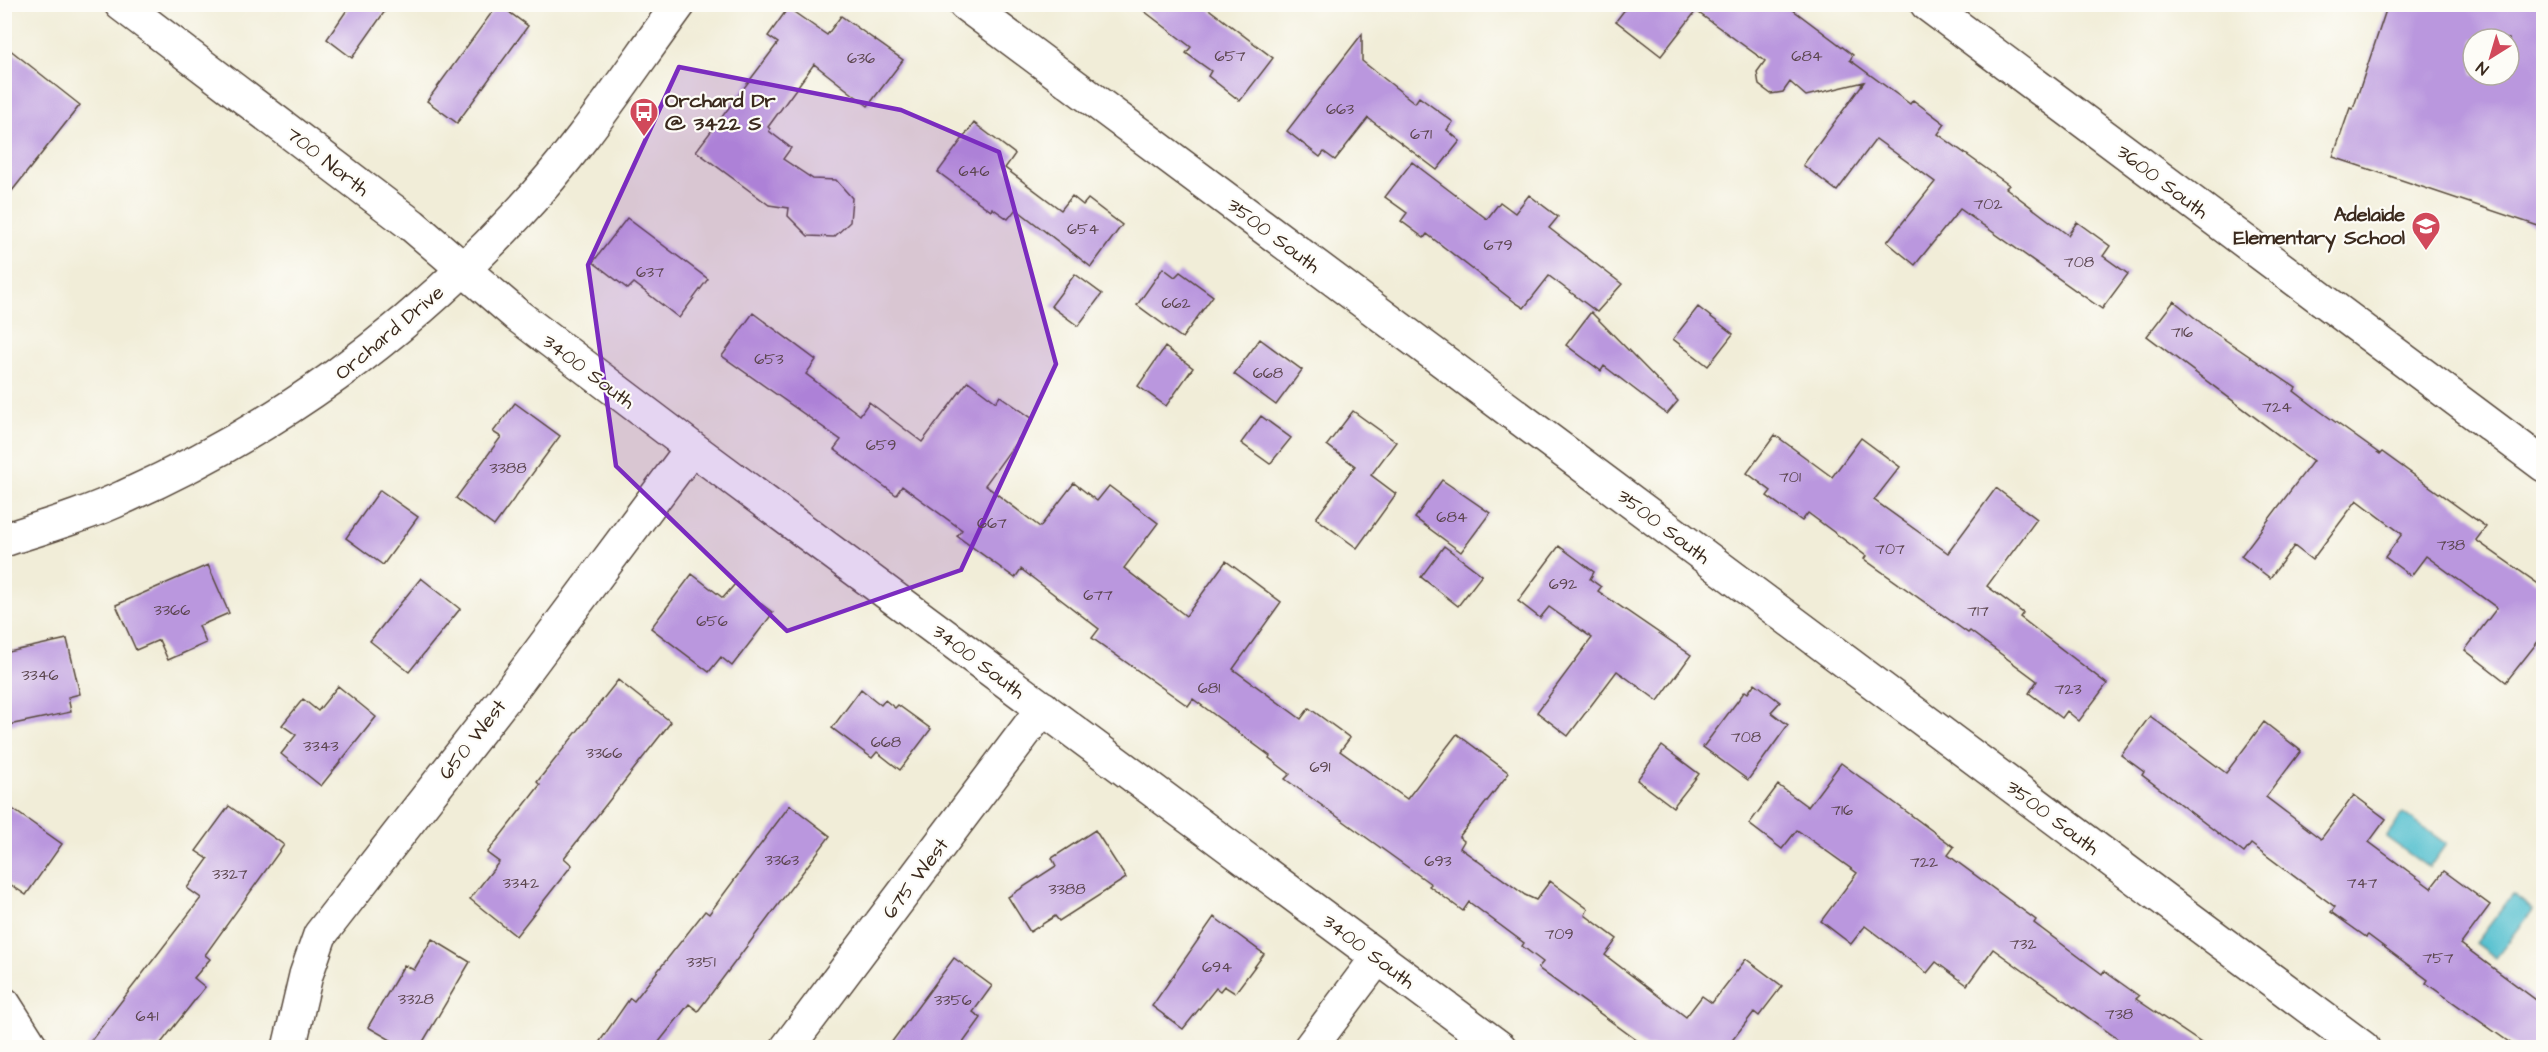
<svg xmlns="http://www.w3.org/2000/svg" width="2548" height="1052" font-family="'Architects Daughter',sans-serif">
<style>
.water{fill:#54c0cf;stroke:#487576;stroke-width:1.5}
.building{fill:#ba97de;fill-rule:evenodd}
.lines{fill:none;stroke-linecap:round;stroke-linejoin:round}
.minor-casing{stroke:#56473a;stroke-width:36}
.secondary-casing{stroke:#56473a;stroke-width:36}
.minor{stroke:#fff;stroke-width:33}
.secondary{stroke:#fff;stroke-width:33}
.marked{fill:#7b2cbf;fill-opacity:0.2;stroke:#7b2cbf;stroke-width:4.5;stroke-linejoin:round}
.labels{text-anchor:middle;stroke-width:4.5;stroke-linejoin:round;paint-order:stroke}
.number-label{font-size:16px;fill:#5b454e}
.poi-label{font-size:20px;font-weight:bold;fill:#3b2a1e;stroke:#fdfcf7;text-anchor:start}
.street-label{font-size:20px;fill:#3b2a1e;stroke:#fdfcf7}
</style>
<rect width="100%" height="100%" fill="#fdfcf7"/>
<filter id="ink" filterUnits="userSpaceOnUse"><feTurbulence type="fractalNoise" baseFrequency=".0167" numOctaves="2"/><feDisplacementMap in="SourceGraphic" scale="12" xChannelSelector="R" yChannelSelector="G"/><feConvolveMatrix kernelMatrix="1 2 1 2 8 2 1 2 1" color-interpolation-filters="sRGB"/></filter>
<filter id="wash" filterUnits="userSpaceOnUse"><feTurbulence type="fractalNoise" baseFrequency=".008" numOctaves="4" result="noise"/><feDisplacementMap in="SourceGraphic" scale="24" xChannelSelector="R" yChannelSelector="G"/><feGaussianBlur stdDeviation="1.35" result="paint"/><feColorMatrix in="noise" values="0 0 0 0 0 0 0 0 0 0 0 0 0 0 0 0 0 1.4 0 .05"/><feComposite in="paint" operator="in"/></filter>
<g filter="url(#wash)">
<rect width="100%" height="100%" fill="#f1edd8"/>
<path class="water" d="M 2403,813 L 2446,844 L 2429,868 L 2386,837 Z
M 2513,894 L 2533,910 L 2496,958 L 2476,943 Z"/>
<g id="blocks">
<path class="building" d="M 351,4 L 390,4 L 352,58 L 327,39 Z
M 498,4 L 528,26 L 457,123 L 427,101 Z
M 1135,4 L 1202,4 L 1273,58 L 1240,101 L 1208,76 L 1211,71 L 1186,53 L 1191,47 Z
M 1629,4 L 1785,4 L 1853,55 L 1850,60 L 1910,104 L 1913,100 L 1945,124 L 1938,134 L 2009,185 L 2006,188 L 2068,235 L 2077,222 L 2110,246 L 2103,256 L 2128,274 L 2102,309 L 1960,209 L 1915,265 L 1887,242 L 1935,182 L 1876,139 L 1837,191 L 1803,165 L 1864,82 L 1806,96 L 1790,82 L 1783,92 L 1771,94 L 1759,85 L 1757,72 L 1765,61 L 1696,11 L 1661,56 L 1616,21 Z
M 2388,4 L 2544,4 L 2544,228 L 2333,157 L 2350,108 L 2353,109 ZM 2473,39 L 2509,39 L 2509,75 L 2473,75 Z
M 788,8 L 827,35 L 841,16 L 903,60 L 868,106 L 814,64 L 768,127 L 770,129 L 769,131 L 791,148 L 783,159 L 813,179 L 836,180 L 852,198 L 850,222 L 834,237 L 808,236 L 788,216 L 789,208 L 769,205 L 696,151 L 778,43 L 768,36 Z
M 1362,34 L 1362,61 L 1415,103 L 1419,97 L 1453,122 L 1447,130 L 1460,141 L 1437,170 L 1368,118 L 1335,160 L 1324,152 L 1320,157 L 1287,131 Z
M 4,45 L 80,105 L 4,201 Z
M 974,123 L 1015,154 L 1005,168 L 1061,210 L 1072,196 L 1083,205 L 1088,199 L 1122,225 L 1091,267 L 1016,209 L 1008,219 L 992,208 L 991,211 L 938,172 Z
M 1412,162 L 1487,219 L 1500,202 L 1515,213 L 1529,195 L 1558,217 L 1549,228 L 1622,284 L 1597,312 L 1549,276 L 1524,308 L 1516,303 L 1427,234 L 1424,238 L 1401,221 L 1407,213 L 1385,197 Z
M 627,218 L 708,279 L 679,318 L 634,283 L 628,289 L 593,262 Z
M 1163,268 L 1175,277 L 1180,272 L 1213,296 L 1182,338 L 1137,305 Z
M 1075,274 L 1102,294 L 1078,326 L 1051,306 Z
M 2174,301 L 2205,326 L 2296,388 L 2294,391 L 2320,411 L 2380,454 L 2382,452 L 2486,527 L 2476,540 L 2544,588 L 2544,634 L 2506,682 L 2465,650 L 2497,608 L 2426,556 L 2411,576 L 2385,557 L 2402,534 L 2357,500 L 2312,560 L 2294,546 L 2270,578 L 2241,556 L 2313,461 L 2147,336 Z
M 1698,307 L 1733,334 L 1708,366 L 1673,339 Z
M 1591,312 L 1678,401 L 1667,414 L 1604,366 L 1601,371 L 1566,345 Z
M 753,313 L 816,360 L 806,374 L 860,415 L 869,402 L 922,442 L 968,381 L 996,402 L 1000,396 L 1033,419 L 985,485 L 1040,527 L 1074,483 L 1097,501 L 1109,486 L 1158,523 L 1124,568 L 1186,616 L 1226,561 L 1281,602 L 1233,669 L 1301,719 L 1309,708 L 1350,738 L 1340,751 L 1407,799 L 1457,734 L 1509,773 L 1459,837 L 1464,841 L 1460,848 L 1525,895 L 1536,900 L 1550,881 L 1588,909 L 1585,915 L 1617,939 L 1605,955 L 1686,1017 L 1702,996 L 1712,1003 L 1746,959 L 1782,986 L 1759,1016 L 1754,1012 L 1727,1047 L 1646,1047 L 1538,968 L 1543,962 L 1522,946 L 1524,943 L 1469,902 L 1463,911 L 1429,886 L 1431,884 L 1285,779 L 1290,774 L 1269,758 L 1270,756 L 1193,699 L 1188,706 L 1092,638 L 1099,629 L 1021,569 L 1015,578 L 957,536 L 962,530 L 902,486 L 896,495 L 834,449 L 841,440 L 722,356 Z
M 1260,339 L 1302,370 L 1276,405 L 1234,374 Z
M 1165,347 L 1193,368 L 1166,406 L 1138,386 Z
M 515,403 L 560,436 L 494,526 L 456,498 L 501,437 L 493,432 Z
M 1353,411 L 1396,442 L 1371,475 L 1396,494 L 1357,548 L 1316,518 L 1355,466 L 1327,445 Z
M 1261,416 L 1291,438 L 1270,464 L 1241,443 Z
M 1775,435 L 1832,477 L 1861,438 L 1900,467 L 1874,500 L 1948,553 L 1996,488 L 2037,519 L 1987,586 L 2023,613 L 2020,617 L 2107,684 L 2079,721 L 2067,711 L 2062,718 L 2029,693 L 2037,681 L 1970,631 L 1968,633 L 1864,559 L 1866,556 L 1808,513 L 1802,521 L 1767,496 L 1771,491 L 1747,473 Z
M 1442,480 L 1490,513 L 1461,552 L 1415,518 Z
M 380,490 L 418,517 L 383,565 L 346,538 Z
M 1444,546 L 1482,575 L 1458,606 L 1421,577 Z
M 1559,546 L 1594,572 L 1590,579 L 1601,587 L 1598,591 L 1691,655 L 1658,701 L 1617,671 L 1568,736 L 1537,712 L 1592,638 L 1549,607 L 1540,618 L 1518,601 Z
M 208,565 L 229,613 L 199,626 L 206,643 L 168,660 L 159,640 L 136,650 L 116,605 Z
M 692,574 L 723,598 L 735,584 L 773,613 L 732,666 L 721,657 L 709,672 L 651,628 Z
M 421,578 L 460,609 L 409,672 L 370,641 Z
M 67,639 L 80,694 L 68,697 L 71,712 L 4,726 L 4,653 Z
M 618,680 L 671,722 L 564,858 L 572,865 L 516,936 L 470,899 L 499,862 L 487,853 L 540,785 L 537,782 Z
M 1755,683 L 1780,702 L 1771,712 L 1788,725 L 1748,780 L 1703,747 L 1745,691 L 1748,693 Z
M 338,686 L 376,717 L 321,786 L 281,754 L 296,735 L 282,725 L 303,699 L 318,711 Z
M 861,689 L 881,705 L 885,700 L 895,708 L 898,705 L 931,729 L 900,770 L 877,752 L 872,758 L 832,728 Z
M 2150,716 L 2226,773 L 2264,722 L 2301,751 L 2266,797 L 2321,839 L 2354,795 L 2386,819 L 2369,842 L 2431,888 L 2444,871 L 2490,905 L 2461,944 L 2544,1006 L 2544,1047 L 2516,1047 L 2426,983 L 2428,980 L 2368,935 L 2366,937 L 2331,912 L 2335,907 L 2251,844 L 2244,853 L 2142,775 L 2144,772 L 2121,755 Z
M 1662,746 L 1699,774 L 1673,807 L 1637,780 Z
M 1841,763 L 1954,847 L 1948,855 L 2036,920 L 2034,923 L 2102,974 L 2104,971 L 2139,996 L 2136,999 L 2207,1047 L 2129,1047 L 1993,949 L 1967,985 L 1936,962 L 1927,973 L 1865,926 L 1851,944 L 1821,921 L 1857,873 L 1797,830 L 1782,849 L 1749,824 L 1778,785 L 1808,807 Z
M 4,803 L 62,844 L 26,895 L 4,880 Z
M 790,805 L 830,836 L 698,1011 L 689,1004 L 655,1047 L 596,1047 L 630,998 L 634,1001 L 705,911 L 709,914 Z
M 229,806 L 284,845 L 205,955 L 210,959 L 194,978 L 205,987 L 158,1047 L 86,1047 L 201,898 L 187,888 L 208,859 L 196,851 Z
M 1095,830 L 1126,878 L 1059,921 L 1055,916 L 1030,932 L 1008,897 L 1056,866 L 1052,858 Z
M 1214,917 L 1264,954 L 1235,993 L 1224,986 L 1220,991 L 1216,988 L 1183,1029 L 1152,1006 Z
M 432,939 L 470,962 L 420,1047 L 403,1047 L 368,1027 L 404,965 L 414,970 Z
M 954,958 L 992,986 L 973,1012 L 981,1018 L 960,1047 L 888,1047 Z"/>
</g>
</g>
<g filter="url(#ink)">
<use href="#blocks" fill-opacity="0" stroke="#56473a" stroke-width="1.5"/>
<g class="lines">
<g class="minor-casing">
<path id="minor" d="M 121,4 L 412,225 L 518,316 L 692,448 L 1500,1048
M 965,4 L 2363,1048
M 1927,4 L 2544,465
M 4,1004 L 32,1048
M 289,1048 L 306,975 L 320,935 L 515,685 L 692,448
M 787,1048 L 1043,708
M 1310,1048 L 1378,957"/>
</g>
<g class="secondary-casing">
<path id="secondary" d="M 4,540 C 44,527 86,515 124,497 C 277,429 405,335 519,213 C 579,149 627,75 679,4"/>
</g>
<use href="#minor" class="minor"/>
<use href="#secondary" class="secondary"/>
</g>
</g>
<path class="marked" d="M 679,67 L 901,110 L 999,152 L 1056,364 L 961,570 L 787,631 L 616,466 L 588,265 Z"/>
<defs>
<g id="bus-pin" transform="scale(1.5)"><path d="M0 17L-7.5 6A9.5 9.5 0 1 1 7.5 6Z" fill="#d1495b" stroke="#fdfcf7"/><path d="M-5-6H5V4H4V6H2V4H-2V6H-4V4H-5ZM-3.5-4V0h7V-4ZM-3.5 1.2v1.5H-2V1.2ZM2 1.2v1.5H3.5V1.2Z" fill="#fff"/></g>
<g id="school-pin" transform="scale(1.5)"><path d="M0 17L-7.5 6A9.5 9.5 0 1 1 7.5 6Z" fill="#d1495b" stroke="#fdfcf7"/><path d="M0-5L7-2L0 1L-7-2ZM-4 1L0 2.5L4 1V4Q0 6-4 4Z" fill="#fff"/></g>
</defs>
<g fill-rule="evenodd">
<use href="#bus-pin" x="644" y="112"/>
<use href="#school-pin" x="2426" y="226"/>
</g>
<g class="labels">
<g class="number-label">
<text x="1230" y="61">657</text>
<text x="1807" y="61">684</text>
<text x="861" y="63">636</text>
<text x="1340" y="114">663</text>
<text x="1421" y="139">671</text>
<text x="974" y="176">646</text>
<text x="1988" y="209">702</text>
<text x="1083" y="234">654</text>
<text x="1498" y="250">679</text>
<text x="2079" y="267">708</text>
<text x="650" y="277">637</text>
<text x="1176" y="308">662</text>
<text x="2182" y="337">716</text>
<text x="769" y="364">653</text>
<text x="1268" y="378">668</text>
<text x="2277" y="412">724</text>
<text x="881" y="450">659</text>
<text x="508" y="473">3388</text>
<text x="1790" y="482">701</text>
<text x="1452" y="522">684</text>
<text x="992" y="528">667</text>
<text x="2451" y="550">738</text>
<text x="1890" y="554">707</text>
<text x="1563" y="589">692</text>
<text x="1098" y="600">677</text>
<text x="172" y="615">3366</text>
<text x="1978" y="616">717</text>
<text x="712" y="626">656</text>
<text x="40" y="680">3346</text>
<text x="1209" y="693">681</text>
<text x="2068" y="694">723</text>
<text x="1746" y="742">708</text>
<text x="886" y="747">668</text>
<text x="321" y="751">3343</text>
<text x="604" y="758">3366</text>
<text x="1320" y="772">691</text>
<text x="1842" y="815">716</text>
<text x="782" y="865">3363</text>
<text x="1438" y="866">693</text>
<text x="1924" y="867">722</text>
<text x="230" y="879">3327</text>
<text x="521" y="888">3342</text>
<text x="2362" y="888">747</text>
<text x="1067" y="894">3388</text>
<text x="1559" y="939">709</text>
<text x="2023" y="949">732</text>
<text x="2438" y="963">757</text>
<text x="701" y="967">3351</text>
<text x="1217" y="972">694</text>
<text x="416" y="1004">3328</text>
<text x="953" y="1005">3356</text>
<text x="2119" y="1019">738</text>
<text x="147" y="1021">641</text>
</g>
<g class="poi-label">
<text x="665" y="107">Orchard Dr<tspan x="665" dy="23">@ 3422 S</tspan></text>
<text x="2405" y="221" text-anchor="end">Adelaide<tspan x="2405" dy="23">Elementary School</tspan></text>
</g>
<g class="street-label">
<text transform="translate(328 161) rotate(38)" y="7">700 North</text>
<text transform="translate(2163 181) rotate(37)" y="7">3600 South</text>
<text transform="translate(1274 235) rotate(37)" y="7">3500 South</text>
<text transform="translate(389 332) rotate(-40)" y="7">Orchard Drive</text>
<text transform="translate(589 371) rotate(37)" y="7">3400 South</text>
<text transform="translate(1664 526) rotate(37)" y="7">3500 South</text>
<text transform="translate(979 661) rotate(37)" y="7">3400 South</text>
<text transform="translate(472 739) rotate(-52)" y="7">650 West</text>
<text transform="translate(2053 817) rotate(37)" y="7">3500 South</text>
<text transform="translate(915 878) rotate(-53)" y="7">675 West</text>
<text transform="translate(1369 951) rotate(37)" y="7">3400 South</text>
</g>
</g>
<rect width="2548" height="1052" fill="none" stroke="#fdfcf7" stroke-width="24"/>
<g transform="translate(2491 57) rotate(217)"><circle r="28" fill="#fdfcf7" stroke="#afa8a0" stroke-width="1.5"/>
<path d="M0-4.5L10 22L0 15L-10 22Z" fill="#d1495b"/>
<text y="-9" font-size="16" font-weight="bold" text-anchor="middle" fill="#3b2a1e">N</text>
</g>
</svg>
